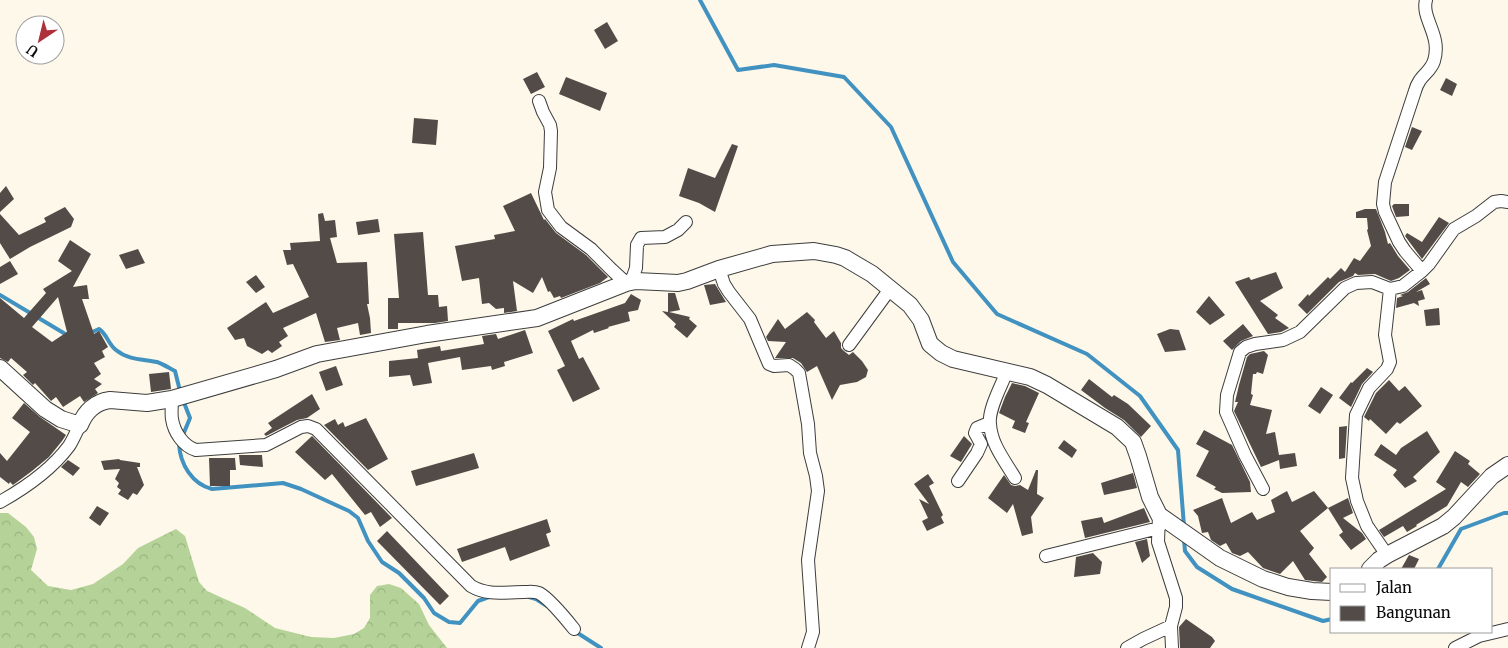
<svg xmlns="http://www.w3.org/2000/svg" width="1508" height="648" font-family="Merriweather,serif">
<style>
.forest{fill:url(#forest-crowns)}
.lines{fill:none;stroke-linecap:round;stroke-linejoin:round}
.stream{stroke:#4192c0;stroke-width:4}
.building{fill:#524b48;fill-rule:evenodd}
.minor-casing{stroke:#3d3d3d;stroke-width:14}
.tertiary-casing{stroke:#3d3d3d;stroke-width:18}
.minor{stroke:#fff;stroke-width:12}
.tertiary{stroke:#fff;stroke-width:16}
</style>
<defs>
<pattern id="forest-crowns" width="20" height="18" patternUnits="userSpaceOnUse" patternTransform="scale(1.25)"><rect width="20" height="18" fill="#b5d398"/><path d="M2 6a3 3 0 1 1 6 0M12 15a3 3 0 1 1 6 0" fill="none" stroke="#9ab482"/></pattern>
</defs>
<rect width="100%" height="100%" fill="#fdf8e9"/>
<path class="forest" d="M 0,513 L 8,513 L 26,527 L 34,537 L 37,549 L 31,570 L 48,586 L 71,590 L 93,584 L 123,564 L 138,548 L 176,529 L 185,536 L 199,582 L 207,591 L 245,608 L 275,628 L 311,637 L 334,638 L 354,634 L 364,628 L 370,618 L 370,595 L 377,586 L 389,584 L 401,588 L 419,604 L 429,625 L 447,648 L 0,648 Z"/>
<g class="lines">
<path class="stream" d="M 700,0 L 738,70 L 774,65 L 844,77 L 891,127 L 953,262 L 997,314 L 1087,354 L 1140,396 L 1178,450 L 1184,526
M 0,295 L 67,335
M 90,333 L 99,329 C 107,334 108,344 116,350 C 128,360 143,359 157,362 C 163,364 169,368 175,371 L 180,391
M 183,435 L 190,418 L 183,400
M 179,444 C 180,464 192,484 212,489 L 283,483 L 301,489 L 349,511 L 358,518 L 368,541 L 382,562 L 399,573 L 424,598 L 434,613 L 449,622 L 460,623 L 478,601 L 489,597
M 1184,540 L 1185,551 L 1197,567 L 1232,589 L 1323,621 L 1332,619
M 1438,569 L 1461,529 L 1504,513 L 1508,513
M 529,597 L 536,599 L 547,606
M 576,632 L 601,648"/>
</g>
<path class="building" d="M 607,22 L 618,41 L 605,49 L 594,30 Z
M 537,72 L 545,87 L 531,94 L 523,79 Z
M 566,77 L 607,93 L 600,111 L 559,94 Z
M 1446,78 L 1457,84 L 1452,96 L 1440,90 Z
M 414,118 L 438,120 L 436,145 L 412,143 Z
M 1412,127 L 1422,131 L 1412,150 L 1405,147 Z
M 732,144 L 738,146 L 715,212 L 699,203 L 679,196 L 688,168 L 715,178 Z
M 6,186 L 14,199 L 0,212 L 0,193 Z
M 531,193 L 544,220 L 545,219 L 556,233 L 586,255 L 608,277 L 600,283 L 561,298 L 560,296 L 554,298 L 550,291 L 548,292 L 542,277 L 533,293 L 513,281 L 517,311 L 504,313 L 504,308 L 496,309 L 489,303 L 482,304 L 479,278 L 462,281 L 455,246 L 495,239 L 494,235 L 515,231 L 503,206 Z
M 1394,204 L 1409,204 L 1409,216 L 1396,217 L 1392,206 Z
M 65,207 L 74,219 L 71,227 L 30,247 L 10,259 L 0,243 L 0,214 L 19,235 L 46,222 L 44,218 Z
M 1365,209 L 1376,209 L 1385,232 L 1388,244 L 1390,243 L 1398,256 L 1410,270 L 1399,278 L 1391,281 L 1375,274 L 1358,275 L 1355,273 L 1353,276 L 1339,282 L 1307,314 L 1298,305 L 1308,294 L 1309,296 L 1328,277 L 1330,279 L 1341,268 L 1345,272 L 1354,258 L 1360,261 L 1371,246 L 1367,230 L 1368,229 L 1367,218 L 1356,218 L 1356,212 Z
M 323,213 L 325,221 L 335,220 L 337,237 L 330,238 L 337,263 L 367,262 L 369,304 L 367,304 L 370,318 L 371,333 L 360,335 L 358,323 L 337,328 L 340,340 L 325,342 L 316,313 L 283,328 L 288,336 L 279,342 L 282,346 L 272,353 L 268,350 L 262,354 L 247,346 L 244,338 L 235,340 L 227,328 L 266,302 L 273,313 L 309,297 L 293,264 L 287,265 L 283,250 L 291,250 L 290,243 L 320,241 L 318,214 Z
M 1439,217 L 1449,223 L 1422,259 L 1405,236 L 1407,233 L 1422,242 Z
M 378,219 L 380,232 L 358,235 L 356,222 Z
M 423,232 L 428,295 L 438,295 L 439,307 L 447,306 L 448,321 L 435,323 L 398,323 L 398,329 L 388,329 L 388,298 L 399,298 L 394,234 Z
M 70,240 L 91,254 L 73,287 L 87,285 L 89,299 L 82,299 L 94,334 L 99,331 L 108,347 L 102,351 L 105,357 L 94,363 L 101,374 L 94,379 L 102,384 L 95,389 L 98,393 L 84,402 L 80,396 L 63,407 L 56,397 L 51,401 L 35,383 L 33,385 L 23,375 L 27,372 L 11,358 L 8,362 L 0,358 L 0,298 L 24,318 L 46,293 L 43,289 L 72,271 L 58,261 ZM 58,297 L 67,332 L 52,342 L 32,327 Z
M 138,249 L 145,263 L 126,269 L 119,255 Z
M 10,261 L 18,274 L 0,284 L 0,267 Z
M 1276,272 L 1283,288 L 1260,301 L 1278,315 L 1275,318 L 1289,328 L 1281,332 L 1268,334 L 1235,282 L 1249,277 L 1251,280 Z
M 256,275 L 265,287 L 256,293 L 246,282 Z
M 1426,278 L 1430,284 L 1416,292 L 1422,290 L 1425,299 L 1418,301 L 1419,306 L 1414,303 L 1396,308 L 1397,298 L 1403,296 L 1400,295 L 1408,292 Z
M 715,284 L 726,302 L 710,305 L 704,285 Z
M 668,293 L 675,293 L 680,310 L 669,312 L 690,317 L 689,319 L 697,326 L 687,338 L 674,327 L 676,324 L 662,311 L 668,312 Z
M 631,294 L 641,300 L 638,310 L 628,312 L 630,321 L 608,327 L 609,328 L 594,333 L 593,330 L 571,341 L 579,359 L 583,357 L 600,389 L 573,402 L 557,370 L 565,366 L 548,331 L 573,319 L 574,321 L 625,303 Z
M 1209,296 L 1225,315 L 1210,325 L 1196,312 Z
M 1439,308 L 1440,325 L 1426,326 L 1424,310 Z
M 807,312 L 815,320 L 814,322 L 826,338 L 834,331 L 841,343 L 841,348 L 844,351 L 849,355 L 853,352 L 862,361 L 868,370 L 866,377 L 857,382 L 840,385 L 832,400 L 817,366 L 807,372 L 801,363 L 793,358 L 775,358 L 786,342 L 768,341 L 766,337 L 778,319 L 785,329 Z
M 1243,324 L 1253,336 L 1241,341 L 1232,350 L 1223,341 Z
M 1170,329 L 1179,330 L 1186,350 L 1165,352 L 1157,334 Z
M 525,330 L 533,353 L 504,362 L 505,366 L 492,370 L 491,366 L 462,370 L 460,357 L 428,363 L 432,383 L 413,386 L 410,375 L 389,377 L 389,361 L 418,358 L 417,350 L 440,346 L 441,351 L 484,344 L 482,336 L 496,334 L 498,339 Z
M 1264,351 L 1268,355 L 1263,374 L 1257,372 L 1256,374 L 1253,374 L 1251,394 L 1253,395 L 1250,405 L 1272,410 L 1266,434 L 1275,432 L 1279,455 L 1295,453 L 1297,466 L 1280,469 L 1279,460 L 1261,467 L 1234,411 L 1238,402 L 1235,402 L 1239,385 L 1247,357 L 1250,354 Z
M 336,366 L 343,385 L 326,391 L 319,372 Z
M 1367,368 L 1373,372 L 1362,384 L 1351,407 L 1339,398 L 1351,382 L 1352,383 Z
M 169,372 L 171,389 L 151,392 L 149,374 Z
M 1089,379 L 1112,397 L 1114,395 L 1128,404 L 1151,426 L 1141,437 L 1124,420 L 1105,408 L 1081,390 Z
M 1389,380 L 1399,391 L 1405,386 L 1422,406 L 1400,424 L 1397,422 L 1386,434 L 1370,419 L 1369,421 L 1364,417 L 1376,393 Z
M 1012,383 L 1025,386 L 1039,393 L 1026,422 L 1029,423 L 1025,433 L 1012,428 L 1015,421 L 999,413 L 1005,397 Z
M 1321,387 L 1333,395 L 1320,414 L 1308,406 Z
M 312,394 L 320,409 L 307,418 L 297,420 L 266,436 L 264,434 L 272,428 L 268,423 Z
M 24,403 L 40,417 L 66,435 L 62,441 L 49,457 L 32,471 L 13,485 L 10,482 L 9,484 L 0,477 L 0,453 L 7,461 L 30,432 L 12,418 Z
M 366,418 L 388,459 L 368,470 L 324,425 L 335,419 L 338,425 L 343,422 L 345,427 Z
M 1347,426 L 1345,458 L 1339,459 L 1339,427 Z
M 1204,430 L 1232,445 L 1250,482 L 1251,492 L 1222,493 L 1214,489 L 1216,487 L 1196,476 L 1209,451 L 1196,444 Z
M 1427,431 L 1440,452 L 1413,477 L 1417,481 L 1405,488 L 1393,475 L 1397,470 L 1374,455 L 1381,444 L 1396,455 L 1401,448 Z
M 312,436 L 392,518 L 380,527 L 371,512 L 365,515 L 332,474 L 325,480 L 295,452 Z
M 964,436 L 972,444 L 961,462 L 950,456 Z
M 1064,440 L 1077,450 L 1072,458 L 1058,448 Z
M 1455,451 L 1470,461 L 1468,464 L 1480,474 L 1468,487 L 1461,482 L 1447,506 L 1416,525 L 1417,526 L 1407,532 L 1403,526 L 1384,537 L 1379,530 L 1446,489 L 1436,482 Z
M 474,453 L 479,468 L 416,486 L 411,471 Z
M 239,455 L 262,455 L 263,467 L 240,465 Z
M 209,458 L 235,458 L 236,470 L 230,470 L 230,486 L 210,486 Z
M 119,459 L 120,460 L 140,463 L 140,467 L 137,467 L 144,485 L 137,495 L 133,493 L 128,500 L 118,494 L 121,490 L 117,487 L 119,483 L 115,479 L 120,469 L 104,470 L 101,461 Z
M 68,460 L 80,468 L 73,476 L 61,467 Z
M 1036,470 L 1038,470 L 1037,494 L 1044,498 L 1031,517 L 1033,533 L 1022,536 L 1013,504 L 1007,513 L 988,498 L 1004,475 L 1011,485 L 1015,486 L 1020,485 L 1028,490 Z
M 1133,473 L 1137,488 L 1104,495 L 1101,483 Z
M 928,474 L 934,483 L 929,486 L 943,515 L 941,517 L 944,523 L 927,531 L 922,521 L 928,518 L 919,499 L 929,504 L 914,484 Z
M 1287,491 L 1292,502 L 1314,491 L 1328,508 L 1300,531 L 1314,548 L 1309,554 L 1327,577 L 1322,582 L 1305,580 L 1293,561 L 1280,574 L 1263,568 L 1248,552 L 1240,556 L 1232,553 L 1226,543 L 1220,546 L 1211,540 L 1208,532 L 1202,533 L 1198,516 L 1193,510 L 1222,498 L 1231,523 L 1252,512 L 1257,520 L 1275,512 L 1271,500 Z
M 1348,498 L 1353,513 L 1343,518 L 1362,533 L 1366,539 L 1351,550 L 1339,535 L 1343,532 L 1328,508 Z
M 97,506 L 109,513 L 100,526 L 89,518 Z
M 1144,508 L 1150,522 L 1085,538 L 1081,521 L 1102,517 L 1104,523 Z
M 547,519 L 551,532 L 546,534 L 550,546 L 510,561 L 505,547 L 462,562 L 457,549 Z
M 387,531 L 449,596 L 440,605 L 377,541 Z
M 1147,539 L 1150,556 L 1142,563 L 1135,542 Z
M 1093,553 L 1102,562 L 1100,574 L 1074,577 L 1076,557 Z
M 1409,555 L 1419,559 L 1414,569 L 1401,569 Z
M 1186,619 L 1212,637 L 1215,641 L 1210,648 L 1180,648 L 1179,627 Z"/>
<g class="lines">
<g class="minor-casing">
<path id="minor" d="M 539,101 L 543,112 L 550,125 L 551,131 L 550,168 L 545,192 L 548,210 L 561,227 L 591,249 L 612,270 L 626,283
M 719,269 L 724,284 L 729,292 L 750,319 L 769,364 L 774,366 L 789,365 L 795,369 L 799,373 L 808,424 L 810,453 L 816,476 L 818,491 L 808,560 L 813,632 L 808,648
M 1422,271 L 1405,251 L 1399,242 L 1385,212 L 1383,204 L 1385,182 L 1415,91 C 1416,87 1418,83 1420,80 C 1425,73 1431,70 1434,61 C 1442,35 1421,19 1426,0
M 631,282 L 636,268 L 637,245 L 641,238 L 665,237 L 678,230 L 686,222
M 849,345 L 890,289
M 1007,371 C 1002,385 988,409 990,424 C 991,444 1005,461 1015,478
M 172,399 C 172,406 171,413 172,419 C 174,432 183,446 196,450 L 266,445 L 301,427 L 308,426 L 316,429 L 471,586 C 488,596 505,592 524,592 C 529,592 534,591 539,593 C 550,599 566,619 574,629
M 958,481 L 977,453 L 981,444 L 975,433 L 977,428 L 989,423
M 1263,489 L 1245,455 L 1226,412 L 1227,395 L 1240,352 L 1246,347 L 1255,344 L 1283,340 L 1300,332 L 1345,288 L 1356,283 L 1372,282 L 1390,289 L 1403,286 L 1422,271 L 1429,264 L 1454,229 L 1476,216 L 1494,202 L 1501,201 L 1508,202
M 0,502 C 25,488 52,469 69,446 C 73,440 76,432 80,425
M 1159,515 L 1158,542 L 1176,598 L 1176,607 L 1171,626 L 1172,648
M 1387,555 L 1367,526 L 1357,501 L 1352,478 L 1356,415 L 1369,388 L 1387,369 L 1390,362 L 1385,335 L 1390,289
M 1046,556 L 1159,528
M 1127,648 L 1143,639 L 1171,626
M 1455,648 L 1479,636 L 1508,629"/>
</g>
<g class="tertiary-casing">
<path id="tertiary" d="M 0,368 L 45,409 L 61,419 L 80,425 C 85,412 95,402 110,400 L 147,403 L 172,399 L 276,369 L 317,354 L 427,334 L 537,318 L 626,283 L 636,281 L 678,283 L 687,281 L 719,269 L 772,254 L 814,251 L 836,255 L 845,258 L 872,274 L 910,305 L 921,320 L 930,344 L 941,353 L 953,359 L 1030,377 L 1047,385 L 1117,427 L 1133,442 L 1138,456 L 1150,497 L 1159,515 L 1220,558 L 1263,579 L 1288,587 L 1312,591 L 1332,592
M 1370,569 L 1379,560 L 1387,555 L 1443,526 L 1454,517 L 1492,476 L 1508,465"/>
</g>
<use href="#minor" class="minor"/>
<use href="#tertiary" class="tertiary"/>
</g>
<rect x="1330" y="568" width="162" height="65" fill="#ffffff" stroke="#9d9d9d"/>
<rect x="1340" y="584" width="25" height="8" fill="#ffffff" stroke="#9d9d9d"/>
<text x="1376" y="593" font-size="15" fill="#0a0a0a">Jalan</text>
<rect x="1340" y="606" width="25" height="15" fill="#524b48" stroke="#9d9d9d"/>
<text x="1376" y="618" font-size="15" fill="#0a0a0a">Bangunan</text>
<g transform="translate(40 40) rotate(215)"><circle r="24" fill="#ffffff" stroke="#9d9d9d"/>
<path d="M0-4L9 19L0 12L-9 19Z" fill="#ad303b"/>
<text y="-8" font-size="14" font-weight="bold" text-anchor="middle" fill="#0a0a0a">U</text>
</g>
</svg>
